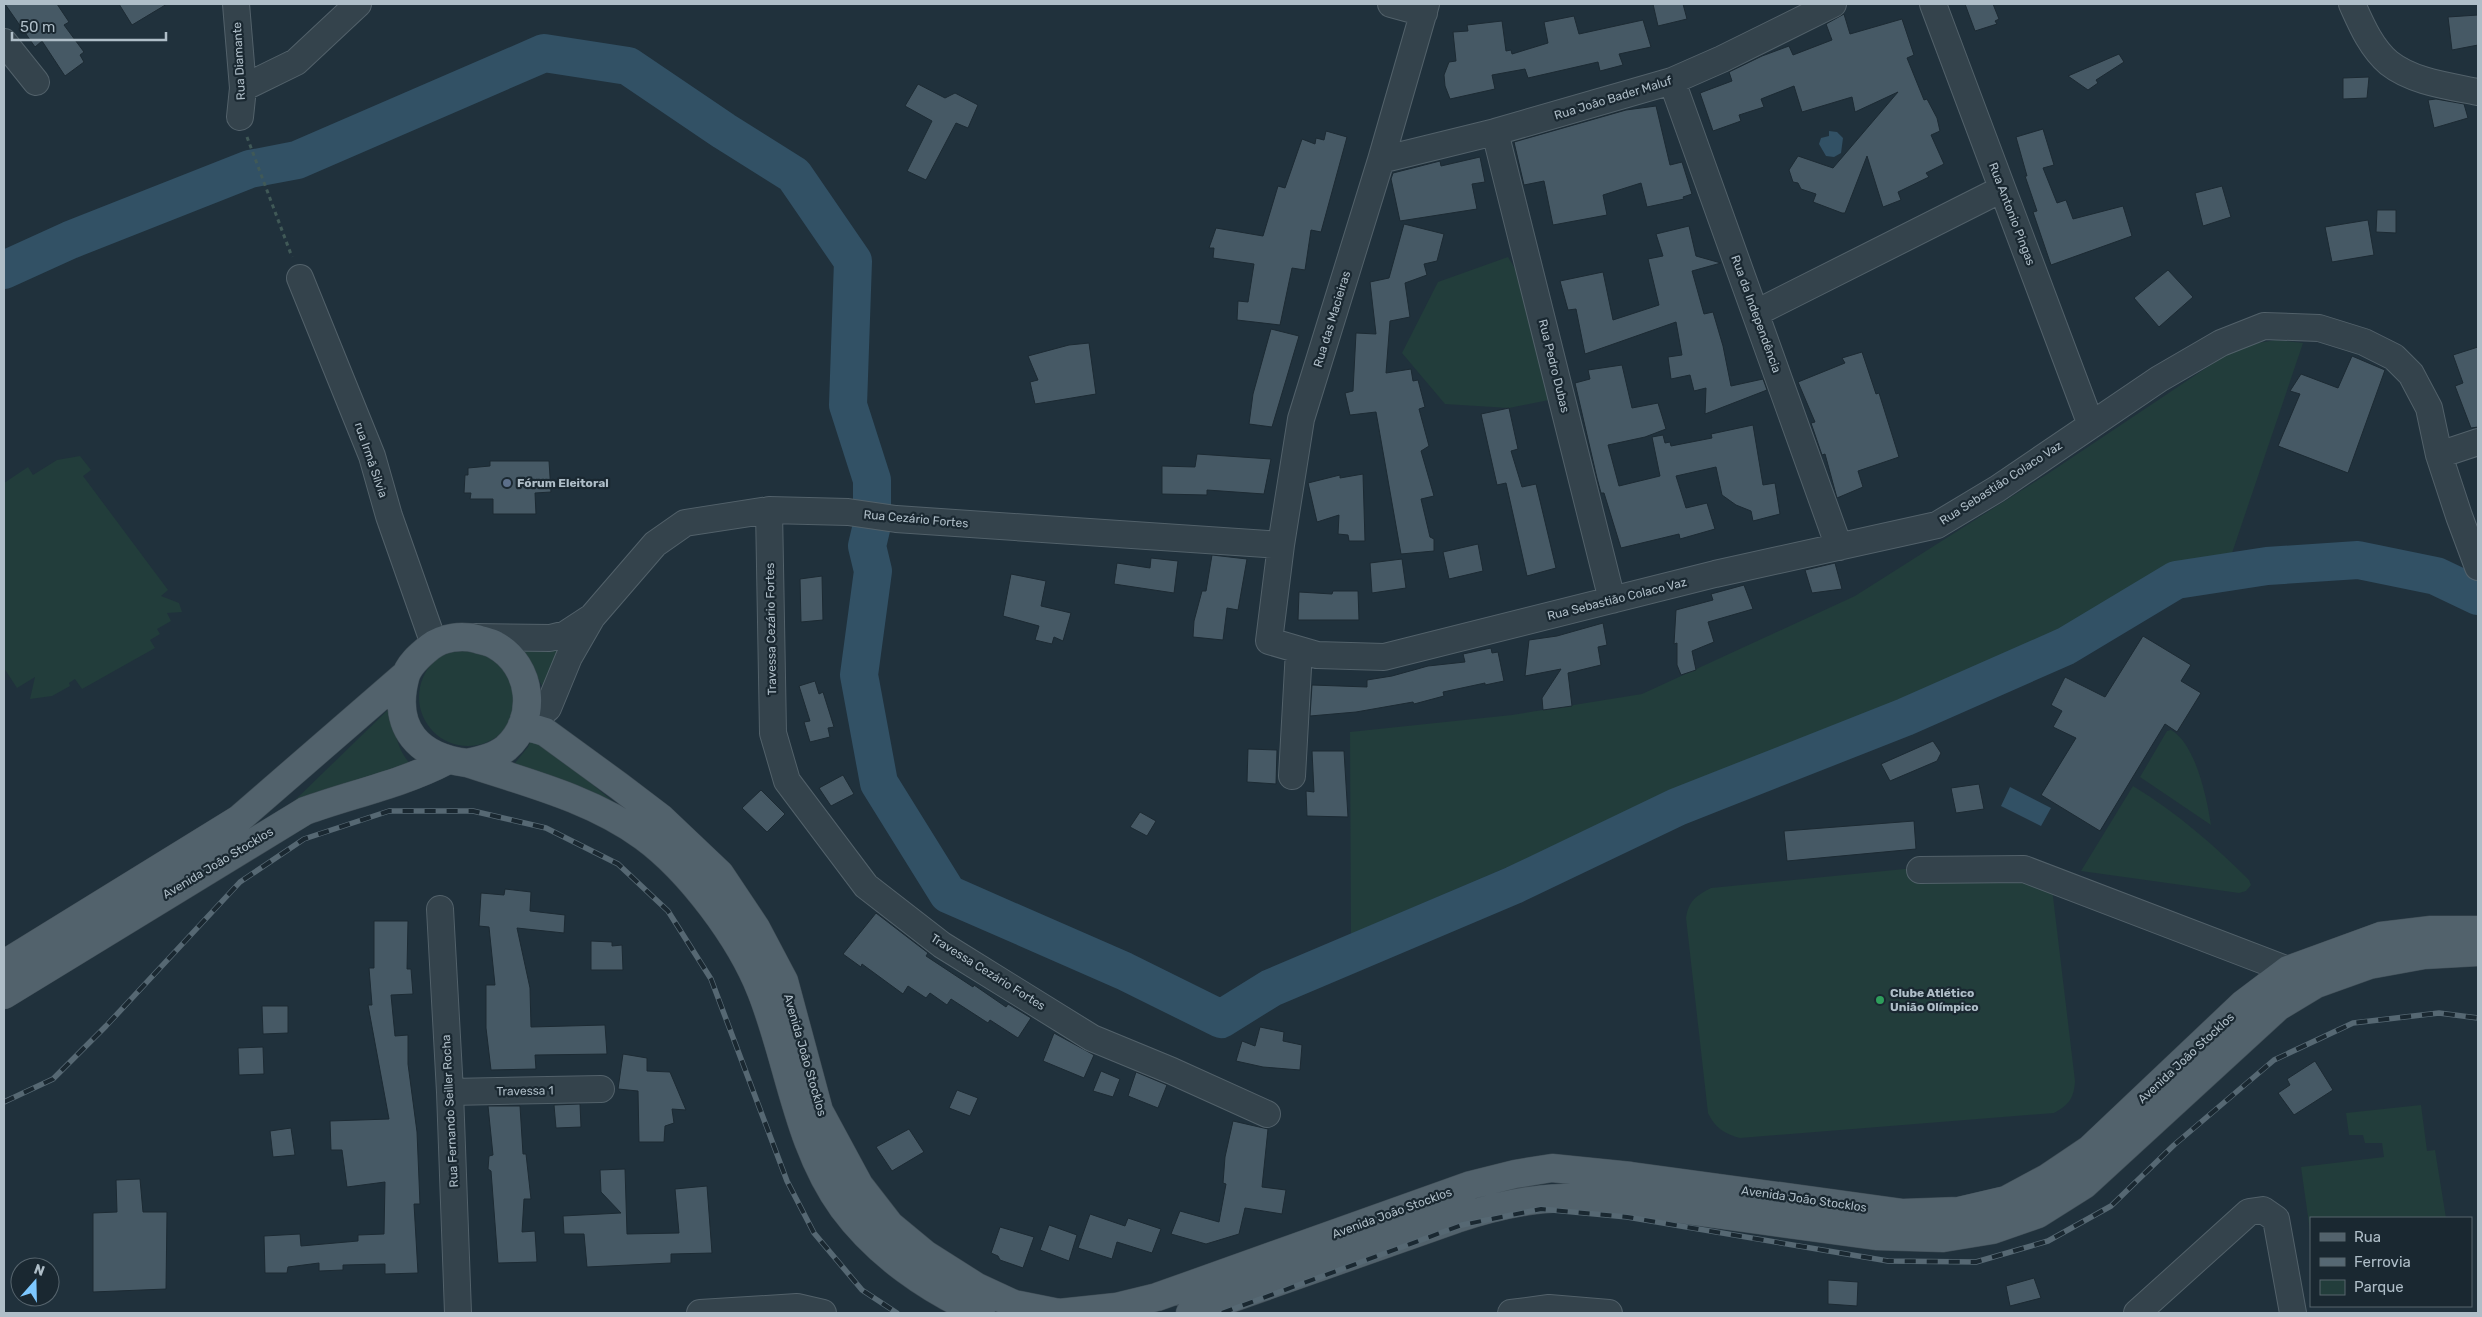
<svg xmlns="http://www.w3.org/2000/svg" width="2482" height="1317" font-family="Rubik,sans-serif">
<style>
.green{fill:#223d3b}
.water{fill:#325165}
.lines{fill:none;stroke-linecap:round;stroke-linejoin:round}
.river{stroke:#325165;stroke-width:38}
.building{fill:#465965;stroke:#1c2a33}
.minor-casing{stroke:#52616a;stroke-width:28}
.major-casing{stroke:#3e4c55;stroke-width:29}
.path{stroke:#405957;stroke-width:3;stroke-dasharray:4 4;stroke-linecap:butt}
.minor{stroke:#34434c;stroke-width:26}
.major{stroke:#52626c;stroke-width:28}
.rail-casing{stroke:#566873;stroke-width:5.5}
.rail{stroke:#1a2831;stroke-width:4;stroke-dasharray:11;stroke-linecap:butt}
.service-dot{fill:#5c6f8a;stroke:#1a2831;stroke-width:2}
.leisure-dot{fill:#2e9e5b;stroke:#1a2831;stroke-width:2}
.labels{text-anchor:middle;stroke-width:4.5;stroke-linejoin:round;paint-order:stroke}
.street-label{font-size:12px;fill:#afbec8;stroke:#1a2831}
.poi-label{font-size:12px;font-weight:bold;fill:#afbec8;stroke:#1a2831;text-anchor:start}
</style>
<rect width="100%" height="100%" fill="#20313c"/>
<path class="green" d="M 1508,257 L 1524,283 L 1554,399 L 1509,408 L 1445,404 L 1402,353 L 1438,282 Z
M 2276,340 L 2303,343 L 2230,559 L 1351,934 L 1350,732 L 1512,715 L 1642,694 L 1855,596 L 2049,473 L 2239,346 Z
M 80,456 L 91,470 L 83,476 L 168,590 L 161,596 L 179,603 L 182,612 L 167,613 L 171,621 L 157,629 L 160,634 L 150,640 L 155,648 L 82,689 L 75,679 L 69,683 L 70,686 L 52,696 L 30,699 L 35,677 L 17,688 L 4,668 L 4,483 L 28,467 L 33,475 L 57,460 Z
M 565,646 L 545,691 L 522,649 Z
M419 697a49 49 0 1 1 98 0a49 49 0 1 1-98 0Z
M 393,705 C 394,732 396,753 418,771 L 291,804 Z
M 2171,730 C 2196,744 2207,799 2211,825 L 2140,777 L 2167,731 Z
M 533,735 L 622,809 L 511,768 L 528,747 Z
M 2133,786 C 2177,813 2213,844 2249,880 L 2251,885 L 2246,891 L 2239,893 L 2081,871 Z
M 2016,858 L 2051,880 L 2075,1081 C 2074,1098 2069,1105 2054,1113 L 1740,1138 C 1725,1134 1715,1128 1708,1113 L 1686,918 C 1689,900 1696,896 1711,888 Z
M 2421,1105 L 2427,1151 L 2435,1150 L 2446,1218 L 2311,1218 L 2311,1238 L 2301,1167 L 2384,1157 L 2382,1143 L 2365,1143 L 2363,1135 L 2349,1135 L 2346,1113 Z"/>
<path class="water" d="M 1829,131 L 1837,132 L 1843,138 L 1841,153 L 1834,157 L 1826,156 L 1819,144 L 1821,138 L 1829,136 Z
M 2010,787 L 2051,808 L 2041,826 L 2001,806 Z"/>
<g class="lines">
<path class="river" d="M 4,270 L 70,240 L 250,169 L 297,160 L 544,53 L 628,66 L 724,131 L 794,175 L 853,261 L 848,405 L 872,480 L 872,525 L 867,546 L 873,571 L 859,675 L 879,783 L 948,894 L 1124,971 L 1221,1019 L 1271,988 L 1514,885 L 1677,807 L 1905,717 L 2066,646 L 2176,580 L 2267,566 L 2358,560 L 2436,576 L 2478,596"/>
</g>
<path class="building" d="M 5,4 L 57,4 L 69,22 L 64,25 L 84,52 L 80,55 L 84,62 L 65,76 L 42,41 L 35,47 Z
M 119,4 L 167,4 L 132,25 Z
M 1653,4 L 1683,4 L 1687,19 L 1658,26 Z
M 1965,4 L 1993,4 L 1999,19 L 1995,21 L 1997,24 L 1975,31 Z
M 1844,14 L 1850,34 L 1902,19 L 1914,55 L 1907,58 L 1924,100 L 1927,99 L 1937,118 L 1940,131 L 1931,135 L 1944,164 L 1926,173 L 1929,177 L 1898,192 L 1901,200 L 1883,207 L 1867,156 L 1845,213 L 1842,213 L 1813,202 L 1816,194 L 1801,189 L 1798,183 L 1793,182 L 1789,170 L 1798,156 L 1833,168 L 1898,92 L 1855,112 L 1852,97 L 1802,112 L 1794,86 L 1761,99 L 1764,107 L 1739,115 L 1741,121 L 1713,131 L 1700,93 L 1732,81 L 1729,72 L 1762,56 L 1789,46 L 1793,55 L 1832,40 L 1826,24 Z
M 2478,15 L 2478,45 L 2452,50 L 2448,17 Z
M 1574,16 L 1579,34 L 1643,20 L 1651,47 L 1619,54 L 1623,65 L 1600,71 L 1598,62 L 1528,78 L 1525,69 L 1492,75 L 1495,89 L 1450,99 L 1445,86 L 1444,75 L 1449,62 L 1456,61 L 1453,32 L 1468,31 L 1467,25 L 1502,21 L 1506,51 L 1511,50 L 1512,54 L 1548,43 L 1544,22 Z
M 2119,54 L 2124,62 L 2096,80 L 2098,83 L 2088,90 L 2068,76 Z
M 2369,77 L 2367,98 L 2343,99 L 2343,78 Z
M 918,84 L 945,98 L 955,93 L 978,105 L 968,128 L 956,123 L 926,180 L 907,171 L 932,121 L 905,106 Z
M 2436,99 L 2464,104 L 2468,118 L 2434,128 L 2428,100 Z
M 1656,106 L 1670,165 L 1682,162 L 1692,194 L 1683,197 L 1684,199 L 1647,207 L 1641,183 L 1603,195 L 1607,215 L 1553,225 L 1544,181 L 1524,185 L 1514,142 L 1626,110 Z
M 2043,129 L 2054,165 L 2043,168 L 2057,203 L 2066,200 L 2073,219 L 2123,206 L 2132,236 L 2051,265 L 2033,212 L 2037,211 L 2025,176 L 2027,176 L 2016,137 Z
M 1326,131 L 1347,137 L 1321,232 L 1311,230 L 1305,270 L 1292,268 L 1280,325 L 1237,320 L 1238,301 L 1248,302 L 1254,264 L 1213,258 L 1214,248 L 1209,248 L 1216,228 L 1263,236 L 1278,186 L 1285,188 L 1302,139 L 1315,144 L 1316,138 L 1324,140 Z
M 1480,157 L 1485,182 L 1472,184 L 1477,209 L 1400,221 L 1391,179 L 1393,173 L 1440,161 L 1441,166 Z
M 2222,186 L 2231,217 L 2203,226 L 2195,193 Z
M 2377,210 L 2396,210 L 2396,233 L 2376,232 Z
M 2368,220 L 2374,255 L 2332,262 L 2325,227 Z
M 1404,224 L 1444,234 L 1437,261 L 1424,264 L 1427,275 L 1405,283 L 1410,317 L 1390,321 L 1386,373 L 1411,369 L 1413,381 L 1418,380 L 1425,407 L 1419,409 L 1429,446 L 1421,451 L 1434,496 L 1421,499 L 1430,537 L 1434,539 L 1434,551 L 1401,554 L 1376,412 L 1350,415 L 1345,393 L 1353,391 L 1356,333 L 1376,334 L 1370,282 L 1389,278 Z
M 1689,226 L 1696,256 L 1721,263 L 1692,271 L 1704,314 L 1713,312 L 1723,346 L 1731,386 L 1763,379 L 1767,390 L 1705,414 L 1706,388 L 1694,391 L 1690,375 L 1671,379 L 1668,357 L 1682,355 L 1676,322 L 1585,354 L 1576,309 L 1568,310 L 1560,281 L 1603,272 L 1613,320 L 1659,305 L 1648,259 L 1663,256 L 1656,234 Z
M 2168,270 L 2193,297 L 2159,327 L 2134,298 Z
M 1271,329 L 1299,336 L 1272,427 L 1249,424 L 1253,394 Z
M 1089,343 L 1096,394 L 1035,404 L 1030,382 L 1038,380 L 1028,356 L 1069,345 Z
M 2478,347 L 2478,427 L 2471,428 L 2455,386 L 2463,383 L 2453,355 Z
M 1862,352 L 1876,394 L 1879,393 L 1899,457 L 1858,471 L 1863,487 L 1837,498 L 1825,454 L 1822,455 L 1811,423 L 1815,422 L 1798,382 L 1845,363 L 1842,358 Z
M 2352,356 L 2385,370 L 2348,473 L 2278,446 L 2300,394 L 2290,391 L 2301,374 L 2338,388 Z
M 1622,365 L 1632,408 L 1658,403 L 1666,429 L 1645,437 L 1608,445 L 1619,486 L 1660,476 L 1652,437 L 1663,435 L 1665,443 L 1670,442 L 1671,446 L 1712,438 L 1711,434 L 1753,425 L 1763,485 L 1775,483 L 1780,514 L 1753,521 L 1751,511 L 1736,505 L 1722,495 L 1716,467 L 1676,476 L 1686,508 L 1707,503 L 1715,529 L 1680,539 L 1679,534 L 1621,548 L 1604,493 L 1601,493 L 1597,478 L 1575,383 L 1590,379 L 1588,370 Z
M 1509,408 L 1518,449 L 1511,451 L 1522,487 L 1536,484 L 1556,568 L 1527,576 L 1506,483 L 1497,485 L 1481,414 Z
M 1197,454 L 1271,459 L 1264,494 L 1207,490 L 1207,495 L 1162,494 L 1162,466 L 1195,467 Z
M 490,461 L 549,461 L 551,492 L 535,493 L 536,514 L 493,514 L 493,499 L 470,499 L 471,493 L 464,493 L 465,475 L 468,475 L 468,468 L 490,466 Z
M 1363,474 L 1365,541 L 1349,541 L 1348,535 L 1338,534 L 1339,515 L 1317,522 L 1308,483 L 1340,475 L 1340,478 Z
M 1478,544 L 1483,571 L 1449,579 L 1443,552 Z
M 1212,555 L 1247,559 L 1238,610 L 1227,608 L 1223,640 L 1193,637 L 1194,621 L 1202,591 L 1206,591 Z
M 1151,558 L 1178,561 L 1174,593 L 1114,584 L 1117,563 L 1150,568 Z
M 1402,559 L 1406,588 L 1372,593 L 1370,563 Z
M 1835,563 L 1842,589 L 1812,593 L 1805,570 Z
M 1011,574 L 1046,581 L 1041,606 L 1071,613 L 1063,641 L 1054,637 L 1052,644 L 1035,640 L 1039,626 L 1003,616 Z
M 822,576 L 823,620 L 801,622 L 800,579 Z
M 1744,585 L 1753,609 L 1708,622 L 1714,642 L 1692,651 L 1696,670 L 1681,675 L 1677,665 L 1677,643 L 1674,644 L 1676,610 L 1713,600 L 1711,594 Z
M 1333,591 L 1358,591 L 1359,620 L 1298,620 L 1299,592 L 1332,594 Z
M 1603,623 L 1607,645 L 1598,647 L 1601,665 L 1568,673 L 1572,706 L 1543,710 L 1542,698 L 1561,669 L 1525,676 L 1529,640 L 1557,636 Z
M 2143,636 L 2191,665 L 2181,681 L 2201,693 L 2177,732 L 2165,724 L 2100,831 L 2041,795 L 2076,738 L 2053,727 L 2062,711 L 2051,705 L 2065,677 L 2105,697 Z
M 1491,648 L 1492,653 L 1498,652 L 1504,681 L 1485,685 L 1485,683 L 1443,692 L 1444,696 L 1414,704 L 1413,702 L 1356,712 L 1310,716 L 1312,685 L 1367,687 L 1367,680 L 1392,676 L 1428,666 L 1465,662 L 1463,654 Z
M 815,681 L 819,694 L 823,692 L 834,727 L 828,728 L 830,737 L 810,742 L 804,722 L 810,721 L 799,686 Z
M 1933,741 L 1941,753 L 1937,761 L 1890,781 L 1881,764 Z
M 1248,749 L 1277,750 L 1276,784 L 1247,782 Z
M 1312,751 L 1344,751 L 1348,817 L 1307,816 L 1306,791 L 1314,792 Z
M 843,775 L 854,794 L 831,806 L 819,788 Z
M 1979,784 L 1984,809 L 1956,813 L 1951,788 Z
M 761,790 L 785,814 L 767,832 L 742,808 Z
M 1140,812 L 1156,821 L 1147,836 L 1130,827 Z
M 1914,821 L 1916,849 L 1787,861 L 1784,831 Z
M 505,889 L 531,892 L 530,911 L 565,915 L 564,933 L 517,928 L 530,988 L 531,1027 L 605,1025 L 607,1054 L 535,1055 L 536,1069 L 491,1070 L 486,1028 L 486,985 L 495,985 L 489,927 L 479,926 L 481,893 L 504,895 Z
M 876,913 L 928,953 L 926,956 L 973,987 L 974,985 L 1006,1007 L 1008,1004 L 1031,1018 L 1018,1038 L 990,1020 L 988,1023 L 951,999 L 947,1005 L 930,993 L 926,998 L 908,986 L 903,994 L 862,964 L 861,967 L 843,954 Z
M 374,921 L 408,921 L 407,969 L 411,969 L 413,994 L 391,995 L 395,1036 L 408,1035 L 408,1064 L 417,1132 L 420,1204 L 414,1204 L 418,1273 L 385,1274 L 385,1264 L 343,1265 L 343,1270 L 319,1271 L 319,1263 L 288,1267 L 287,1273 L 265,1273 L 264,1236 L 300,1234 L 301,1246 L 358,1241 L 358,1235 L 384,1234 L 385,1182 L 347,1187 L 342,1150 L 331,1150 L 330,1121 L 389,1119 L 368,1005 L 372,1005 L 369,968 L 374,968 Z
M 591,941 L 612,942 L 612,946 L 622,945 L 623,970 L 591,970 Z
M 262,1006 L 288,1006 L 288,1033 L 263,1034 Z
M 1260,1027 L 1284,1032 L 1283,1041 L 1302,1045 L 1300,1070 L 1263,1067 L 1236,1061 L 1242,1041 L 1255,1046 Z
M 1054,1033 L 1094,1055 L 1084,1078 L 1043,1061 Z
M 263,1047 L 264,1074 L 239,1075 L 238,1048 Z
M 623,1054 L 647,1058 L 647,1071 L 670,1072 L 686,1110 L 672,1109 L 674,1123 L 665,1126 L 664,1142 L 639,1142 L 638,1091 L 618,1089 Z
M 2315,1061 L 2333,1090 L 2294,1115 L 2278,1093 L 2290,1085 L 2287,1079 Z
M 1101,1071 L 1120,1079 L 1113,1097 L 1093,1091 Z
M 1136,1072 L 1167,1085 L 1158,1108 L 1128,1096 Z
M 957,1090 L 978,1098 L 970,1116 L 949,1108 Z
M 580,1104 L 581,1127 L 556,1128 L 554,1105 Z
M 488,1106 L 520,1106 L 523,1154 L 526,1154 L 531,1199 L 524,1199 L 522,1232 L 535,1231 L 537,1262 L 498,1263 L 491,1171 L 488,1169 L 489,1156 L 493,1155 Z
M 1233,1121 L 1268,1129 L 1262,1187 L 1286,1190 L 1282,1214 L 1245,1208 L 1239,1234 L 1206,1244 L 1171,1234 L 1180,1211 L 1219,1222 L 1226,1184 L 1223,1183 L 1225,1157 Z
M 291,1128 L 295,1155 L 273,1157 L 270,1131 Z
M 909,1129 L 924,1152 L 892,1171 L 876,1147 Z
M 625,1169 L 627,1234 L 679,1233 L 675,1189 L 707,1186 L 712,1253 L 671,1254 L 671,1263 L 587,1267 L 584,1234 L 564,1234 L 563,1216 L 621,1213 L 601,1192 L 600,1170 Z
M 140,1179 L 143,1212 L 167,1212 L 166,1289 L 93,1292 L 93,1213 L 117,1212 L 116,1180 Z
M 1090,1214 L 1125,1226 L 1128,1218 L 1161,1229 L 1152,1253 L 1117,1242 L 1112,1259 L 1078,1248 Z
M 1049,1225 L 1077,1235 L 1069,1261 L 1040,1250 Z
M 1000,1227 L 1034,1237 L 1023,1268 L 1000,1260 L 998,1256 L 991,1253 Z
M 2034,1278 L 2041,1298 L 2010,1306 L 2006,1286 Z
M 1828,1280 L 1858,1282 L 1857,1306 L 1828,1304 Z"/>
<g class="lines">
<g class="minor-casing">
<path id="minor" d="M 236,4 L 243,88 L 240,117
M 1391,4 L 1424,13
M 1426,4 L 1381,160 L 1301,419 L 1281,545 L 1269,641 L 1317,655 L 1384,657 L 1715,574 L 1937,525 L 1997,489 L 2159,379 L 2221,343 L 2264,326 L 2319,328 L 2364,342 L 2394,357 L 2411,374 L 2429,408 L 2439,455 L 2459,516 L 2478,567
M 1933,4 L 2091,425
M 2352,4 C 2361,24 2371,48 2389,63 C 2413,82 2449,86 2478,92
M 4,42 L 36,82
M 1672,81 L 1839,547
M 243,88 L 296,62 L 358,4
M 1495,132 L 1612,600
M 1381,160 L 1495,132 L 1672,81 L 1722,59 L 1833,4
M 300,278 L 372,456 L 389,516 L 434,644
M 1756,313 L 2002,189
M 2439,455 L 2478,442
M 769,510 L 773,733 L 787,781 L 866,886 L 942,945 L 1092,1038 L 1172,1071 L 1267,1114
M 474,637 L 550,638 L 566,634 L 592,617
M 524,719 L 541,714 L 548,708 L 569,657 L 592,617 L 655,544 L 685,523 L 769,510 L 848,512 L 896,519 L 1281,545
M 1292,776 L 1299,650
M 1920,870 L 2024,869 L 2288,970 L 2300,984
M 440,909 L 450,1092 L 458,1313
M 450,1092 L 601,1089
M 700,1313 L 797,1307 L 823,1313
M 1511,1313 L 1549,1308 L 1609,1313
M 2137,1313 L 2249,1212 L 2263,1210 L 2276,1219 L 2293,1313"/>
</g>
<g class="major-casing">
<path id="major" d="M 522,725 L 545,732 L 619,786 L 661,818 L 720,874 L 756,928 L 784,981 L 819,1111 L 859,1185 L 890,1225 L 925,1254 L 977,1287 L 1014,1304 L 1059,1313 L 1116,1307 L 1157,1297 L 1471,1185 L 1515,1174 L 1552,1168 L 1631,1176 L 1903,1213 L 1959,1211 L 2006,1200 L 2047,1178 L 2090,1149 L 2243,1004 L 2288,970 L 2381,936 L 2431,930 L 2478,930
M 467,763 C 481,760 495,757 506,748 C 538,720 533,666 495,645 C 490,642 483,641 477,639 C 462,635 443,637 430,647 C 420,655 408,665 405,678 C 392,729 419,757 467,763 C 528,783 592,799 644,837 C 690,871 740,938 761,991 C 789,1061 797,1145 843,1208 C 877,1254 928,1290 981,1313
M 4,964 L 239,819 L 405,675
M 4,995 L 305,811 C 352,794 402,784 446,761
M 1190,1313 L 1456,1219 C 1511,1201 1550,1195 1607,1199 L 1876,1236 L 1943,1238 L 1992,1230 L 2038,1214 L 2084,1185 L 2278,1007 L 2316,984 L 2369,965 L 2424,955 L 2478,952"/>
</g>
<path class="path" d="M 247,137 L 292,257"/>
<use href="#minor" class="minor"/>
<use href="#major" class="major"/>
<g class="rail-casing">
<path id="rail" d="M 4,1102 L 53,1079 L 106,1026 L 240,882 L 304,839 L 389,811 L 473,811 L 546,828 L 618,864 L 668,911 L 711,979 L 787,1181 L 814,1233 L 862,1290 L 897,1313
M 1222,1313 L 1462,1225 L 1541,1209 L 1627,1217 L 1888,1261 L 1976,1262 L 2048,1241 L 2111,1206 L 2174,1145 L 2274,1060 L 2353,1023 L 2439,1013 L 2478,1018"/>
</g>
<use href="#rail" class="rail"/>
</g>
<circle class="service-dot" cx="507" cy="483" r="5"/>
<circle class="leisure-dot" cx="1880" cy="1000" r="5"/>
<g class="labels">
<g class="street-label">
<text transform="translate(239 61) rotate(-93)" y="4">Rua Diamante</text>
<text transform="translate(1613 98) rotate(-17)" y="4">Rua João Bader Maluf</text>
<text transform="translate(2012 214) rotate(69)" y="4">Rua Antonio Pingas</text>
<text transform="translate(1756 314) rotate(70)" y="4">Rua da Independência</text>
<text transform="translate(1332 319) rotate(-73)" y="4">Rua das Macieiras</text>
<text transform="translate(1554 366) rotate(76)" y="4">Rua Pedro Dubas</text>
<text transform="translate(371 460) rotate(71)" y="4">rua Irmã Silvia</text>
<text transform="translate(2001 483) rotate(-33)" y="4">Rua Sebastião Colaco Vaz</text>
<text transform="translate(916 519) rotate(5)" y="4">Rua Cezário Fortes</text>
<text transform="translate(1617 599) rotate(-14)" y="4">Rua Sebastião Colaco Vaz</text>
<text transform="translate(771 629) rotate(-91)" y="4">Travessa Cezário Fortes</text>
<text transform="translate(218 863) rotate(-31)" y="4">Avenida João Stocklos</text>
<text transform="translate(988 972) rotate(32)" y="4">Travessa Cezário Fortes</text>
<text transform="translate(805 1055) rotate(74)" y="4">Avenida João Stocklos</text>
<text transform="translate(2186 1058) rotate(-43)" y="4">Avenida João Stocklos</text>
<text transform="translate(525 1091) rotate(-1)" y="4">Travessa 1</text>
<text transform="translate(450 1111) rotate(-93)" y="4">Rua Fernando Seiller Rocha</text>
<text transform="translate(1804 1199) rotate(8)" y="4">Avenida João Stocklos</text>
<text transform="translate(1392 1213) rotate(-20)" y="4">Avenida João Stocklos</text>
</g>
<g class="poi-label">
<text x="517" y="487">Fórum Eleitoral</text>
<text x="1890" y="997">Clube Atlético<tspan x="1890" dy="14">União Olímpico</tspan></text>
</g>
</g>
<rect width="2482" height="1317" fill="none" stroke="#afbec8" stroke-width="10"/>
<rect x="2310" y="1217" width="162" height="90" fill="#1a2831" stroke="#56646d"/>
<rect x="2320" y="1233" width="25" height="8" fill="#52626c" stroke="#56646d"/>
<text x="2354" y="1242" font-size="15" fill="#afbec8">Rua</text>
<rect x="2320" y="1258" width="25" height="8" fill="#566873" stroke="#56646d"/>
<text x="2354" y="1267" font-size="15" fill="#afbec8">Ferrovia</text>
<rect x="2320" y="1280" width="25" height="15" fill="#223d3b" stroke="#56646d"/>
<text x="2354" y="1292" font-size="15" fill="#afbec8">Parque</text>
<g transform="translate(35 1282) rotate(20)"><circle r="24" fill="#1a2831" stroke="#56646d"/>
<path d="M0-4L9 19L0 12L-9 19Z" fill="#7dc8ff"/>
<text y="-8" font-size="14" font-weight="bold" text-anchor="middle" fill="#afbec8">N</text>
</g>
<path d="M12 32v8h154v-8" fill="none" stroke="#afbec8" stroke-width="2.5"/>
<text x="20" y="32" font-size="15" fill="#afbec8" stroke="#1a2831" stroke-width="4" paint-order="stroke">50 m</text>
</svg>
